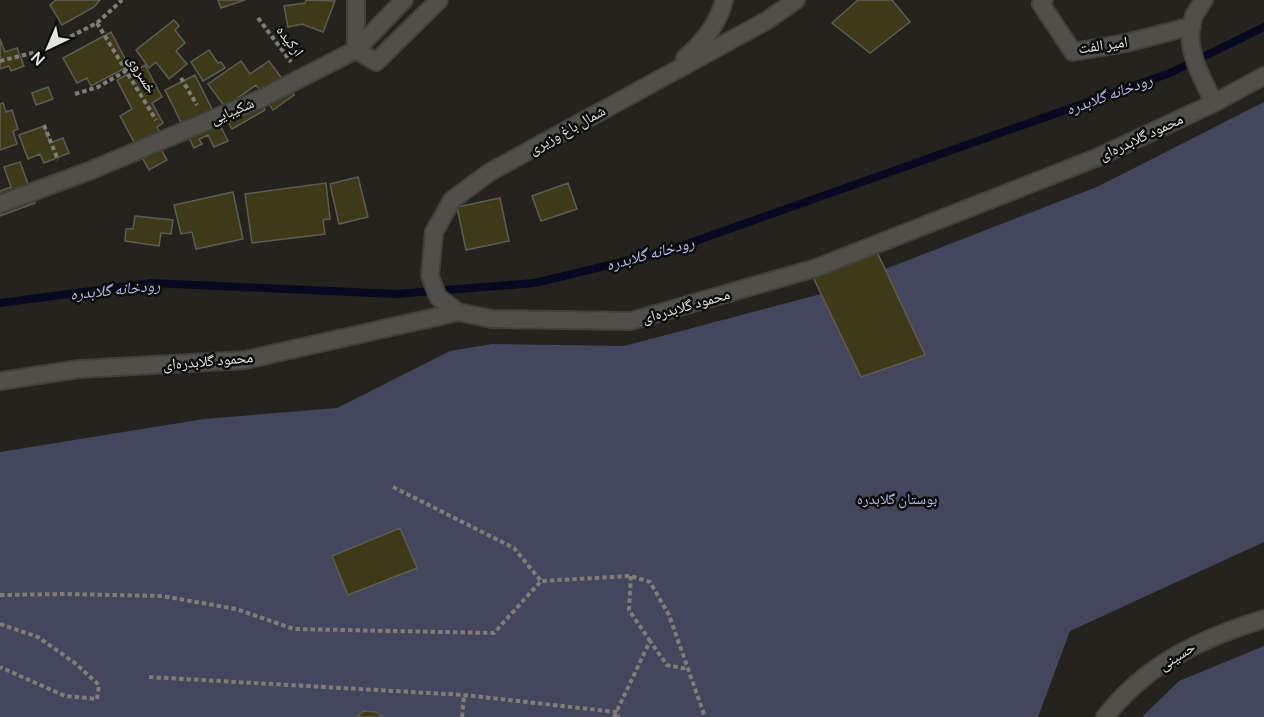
<svg xmlns="http://www.w3.org/2000/svg" width="1264" height="717" font-family="Manrope,'Noto Naskh Arabic',sans-serif">
<style>
.green{fill:#43465c}
.lines{fill:none;stroke-linecap:round;stroke-linejoin:round}
.stream{stroke:#080821;stroke-width:8}
.building{fill:#3e3a17;stroke:#5d5d55;stroke-width:1.5}
.minor-casing{stroke:#41403b;stroke-width:20}
.path{stroke:#7e7d78;stroke-width:4;stroke-dasharray:4.5 3;stroke-linecap:butt}
.minor{stroke:#504f48;stroke-width:16}
.labels{text-anchor:middle;stroke-width:5;stroke-linejoin:round;paint-order:stroke}
.street-label{font-size:15px;fill:#e4e3df;stroke:#0c0c0a}
.park-label{font-size:15px;fill:#b5bbf5;stroke:#0c0c0a}
.water-label{font-size:16px;font-style:italic;fill:#b5bbf5;stroke:#0c0c0a}
</style>
<rect width="100%" height="100%" fill="#24231d"/>
<path class="green" d="M 1264,102 L 1264,542 L 1070,631 L 1038,717 L 0,717 L 0,452 L 204,419 L 337,408 L 450,351 L 492,344 L 624,346 L 821,294 L 1099,186 Z
M 1264,646 L 1264,717 L 1142,717 L 1179,681 Z"/>
<g class="lines">
<path class="stream" d="M 0,303 L 152,283 L 395,294 L 535,283 L 667,251 L 1170,73 L 1264,27"/>
</g>
<path class="building" d="M 56,0 L 100,0 L 94,7 L 62,25 L 50,5 Z
M 218,0 L 245,0 L 221,8 Z
M 306,0 L 335,1 L 323,32 L 302,24 L 288,27 L 284,6 L 305,3 Z
M 858,0 L 892,0 L 910,22 L 870,53 L 832,23 Z
M 174,20 L 179,26 L 175,30 L 185,43 L 176,51 L 187,64 L 169,79 L 156,62 L 149,68 L 136,50 Z
M 111,32 L 129,66 L 91,86 L 87,78 L 77,83 L 63,58 Z
M 0,39 L 5,52 L 17,48 L 24,66 L 11,71 L 9,66 L 0,69 Z
M 209,50 L 218,63 L 221,62 L 225,68 L 203,81 L 191,62 Z
M 241,61 L 250,74 L 269,61 L 294,95 L 273,110 L 256,85 L 225,107 L 208,84 Z
M 145,65 L 162,97 L 152,103 L 163,123 L 157,127 L 163,138 L 157,142 L 167,160 L 149,170 L 120,116 L 132,109 L 117,80 Z
M 195,75 L 228,141 L 214,147 L 208,135 L 199,139 L 202,144 L 194,148 L 165,90 Z
M 48,87 L 53,99 L 36,105 L 32,93 Z
M 255,91 L 265,110 L 232,129 L 221,110 Z
M 3,103 L 6,112 L 12,110 L 18,129 L 13,131 L 17,144 L 0,150 L 0,104 Z
M 44,126 L 50,143 L 63,138 L 69,153 L 44,163 L 40,154 L 28,159 L 19,135 Z
M 20,162 L 35,203 L 0,216 L 0,191 L 11,187 L 4,167 Z
M 358,177 L 368,217 L 339,224 L 330,184 Z
M 326,183 L 330,219 L 323,220 L 325,234 L 252,243 L 245,194 Z
M 568,183 L 577,209 L 541,221 L 532,196 Z
M 233,192 L 243,239 L 196,249 L 192,232 L 181,234 L 174,205 Z
M 500,198 L 509,241 L 466,250 L 457,207 Z
M 135,216 L 173,220 L 171,234 L 161,233 L 159,246 L 125,241 L 126,229 L 133,229 Z
M 877,252 L 925,355 L 861,377 L 813,277 Z
M 400,528 L 417,568 L 348,595 L 332,556 Z
M 364,711 L 376,712 L 383,717 L 356,717 Z"/>
<g class="lines">
<g class="minor-casing">
<path id="minor" d="M 356,0 L 356,50
M 1044,0 L 1041,4 L 1073,52 L 1126,43 L 1192,26
M 1204,0 C 1201,5 1196,11 1194,16 C 1182,45 1202,78 1214,103
M 356,50 L 376,62 L 439,0
M 685,58 C 702,43 719,23 724,0
M 0,204 L 89,171 L 258,100 L 356,50 L 404,0
M 458,312 L 438,297 L 430,276 L 434,232 L 452,200 L 490,172 L 766,21 L 796,0
M 0,381 L 79,369 L 245,360 L 458,312 L 492,319 L 631,321 L 816,268 L 1096,158 L 1214,103 L 1264,76
M 1105,717 C 1146,664 1202,638 1264,619"/>
</g>
<path class="path" d="M 258,18 L 291,62
M 97,23 L 156,120
M 0,61 L 44,50 L 97,23 L 122,0
M 181,78 L 197,105
M 75,94 L 98,87 L 126,71
M 44,125 L 58,160
M 393,487 L 514,548 L 541,581
M 631,576 L 629,610 L 650,641
M 0,595 L 66,594 L 162,596 L 236,609 L 294,629 L 494,633 L 541,581 L 631,576 L 650,582 L 669,615 L 705,717
M 0,624 L 38,637 L 75,663 L 99,685 L 97,699 L 65,696 L 0,667
M 149,677 L 464,695 L 616,712 L 619,717
M 462,717 L 464,695
M 614,717 L 650,641 L 667,665 L 687,669"/>
<use href="#minor" class="minor"/>
</g>
<g class="labels">
<g class="street-label">
<text transform="translate(290 41) rotate(53)" y="5">ارکیده</text>
<text transform="translate(1103 45) rotate(-8)" y="5">امیر الفت</text>
<text transform="translate(142 74) rotate(59)" y="5">خسروی</text>
<text transform="translate(232 111) rotate(-23)" y="5">شکیبایی</text>
<text transform="translate(567 130) rotate(-29)" y="5">شمال باغ وزیری</text>
<text transform="translate(1141 137) rotate(-25)" y="5">محمود گلابدره‌ای</text>
<text transform="translate(686 306) rotate(-16)" y="5">محمود گلابدره‌ای</text>
<text transform="translate(208 361) rotate(-5)" y="5">محمود گلابدره‌ای</text>
<text transform="translate(1177 656) rotate(-32)" y="5">حسینی</text>
</g>
<g class="park-label">
<text x="897" y="504">بوستان گلابدره</text>
</g>
<g class="water-label">
<text transform="translate(1109 94) rotate(-20)" y="6">رودخانه گلابدره</text>
<text transform="translate(650 253) rotate(-15)" y="6">رودخانه گلابدره</text>
<text transform="translate(115 289) rotate(-6)" y="6">رودخانه گلابدره</text>
</g>
</g>
<g transform="translate(48 48) rotate(224)" stroke="#0c0c0a" stroke-width="4.5" paint-order="stroke">
<path d="M0-4.5L10 22L0 15L-10 22Z" fill="#e4e3df"/>
<text y="-9" font-size="16" font-weight="bold" text-anchor="middle" fill="#e4e3df">N</text>
</g>
</svg>
